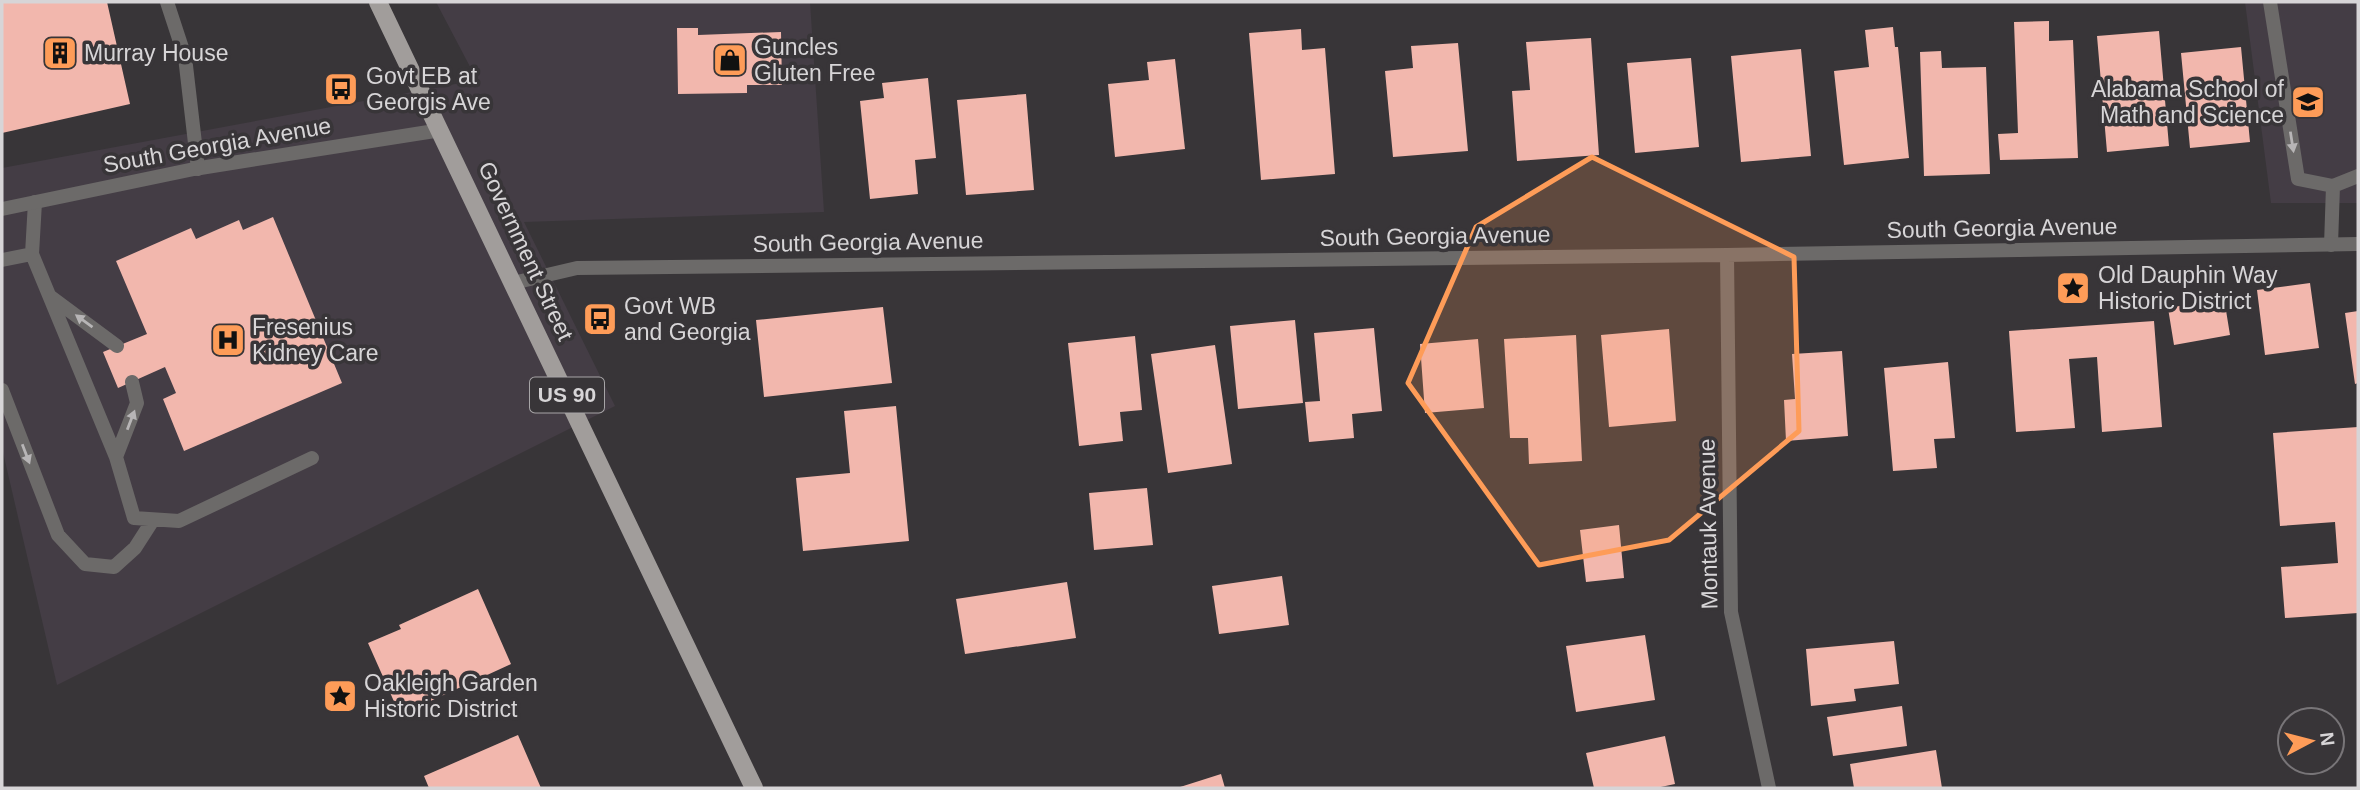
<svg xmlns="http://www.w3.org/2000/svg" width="2360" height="790" font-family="Helvetica,sans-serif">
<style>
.built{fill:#443d45}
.building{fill:#f2b7ad}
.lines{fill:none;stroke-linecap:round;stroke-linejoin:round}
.lane{stroke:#6c6a69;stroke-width:14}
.street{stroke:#6c6a69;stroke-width:14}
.primary{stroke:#a19d9b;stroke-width:18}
.oneway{fill:#b7b5b6}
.marked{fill:#fe9c58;fill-opacity:0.2;stroke:#fe9c58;stroke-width:5;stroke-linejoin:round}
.labels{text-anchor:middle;stroke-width:7;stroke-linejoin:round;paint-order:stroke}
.shield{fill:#383538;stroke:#a7a5a7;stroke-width:2}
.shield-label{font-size:21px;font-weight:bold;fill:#d7d5d7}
.poi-label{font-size:23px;fill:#d7d5d7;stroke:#383538;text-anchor:start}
.street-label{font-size:23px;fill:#d7d5d7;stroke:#383538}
</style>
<rect width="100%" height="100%" fill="#383538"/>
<path class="built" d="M 436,2 L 810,2 L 824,212 L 524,222 L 615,406 L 57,685 L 2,448 L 2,168 L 477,80 Z
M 2245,2 L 2358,2 L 2358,203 L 2271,203 Z"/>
<path class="building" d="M 2,2 L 107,2 L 130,104 L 2,133 Z
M 2049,21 L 2049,41 L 2073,40 L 2078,158 L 2000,160 L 1998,134 L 2018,133 L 2014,22 Z
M 1893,27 L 1895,47 L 1898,47 L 1909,158 L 1844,165 L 1834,71 L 1869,67 L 1865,30 Z
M 677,28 L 698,28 L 698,35 L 781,32 L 782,85 L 747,85 L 747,93 L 678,94 Z
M 1301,29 L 1302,50 L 1325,48 L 1335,174 L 1261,180 L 1249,33 Z
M 2159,31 L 2169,146 L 2107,152 L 2097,36 Z
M 1591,38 L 1599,155 L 1517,161 L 1512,91 L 1530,90 L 1526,42 Z
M 1458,43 L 1468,151 L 1393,157 L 1385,71 L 1413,68 L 1411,46 Z
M 2241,47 L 2250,142 L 2190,148 L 2181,53 Z
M 1801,49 L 1811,156 L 1741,162 L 1731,56 Z
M 1941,51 L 1942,68 L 1986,67 L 1990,174 L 1924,176 L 1920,52 Z
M 1691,58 L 1699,147 L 1635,153 L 1627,63 Z
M 1175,59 L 1185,149 L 1115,157 L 1108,84 L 1149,80 L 1147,62 Z
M 928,78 L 936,158 L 915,160 L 918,194 L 870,199 L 860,101 L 884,98 L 882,83 Z
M 1026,94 L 1034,190 L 966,195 L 957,100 Z
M 273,217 L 342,383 L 184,451 L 163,399 L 176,393 L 165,367 L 118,388 L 103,352 L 147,334 L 116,261 L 191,228 L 196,239 L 239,220 L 243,230 Z
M 2310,283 L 2319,348 L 2265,355 L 2257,290 Z
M 2224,298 L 2230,335 L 2174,345 L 2168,308 Z
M 883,307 L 892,383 L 764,397 L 756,320 Z
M 2358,311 L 2358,383 L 2355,384 L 2345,313 Z
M 1295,320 L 1303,403 L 1238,409 L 1230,326 Z
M 2154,321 L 2162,427 L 2102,432 L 2097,357 L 2069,359 L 2075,428 L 2016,432 L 2009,331 Z
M 1374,328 L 1382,411 L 1352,414 L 1354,438 L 1309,442 L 1305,402 L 1320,401 L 1314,333 Z
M 1669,329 L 1676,421 L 1609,427 L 1601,335 Z
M 1576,335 L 1582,461 L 1529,464 L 1528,438 L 1510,438 L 1504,339 Z
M 1135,336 L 1142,410 L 1120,412 L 1123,441 L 1079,446 L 1068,343 Z
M 1478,339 L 1484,408 L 1425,413 L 1420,344 Z
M 1215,345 L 1232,464 L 1168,473 L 1151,354 Z
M 1842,351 L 1848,436 L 1786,441 L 1784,400 L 1795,399 L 1792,354 Z
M 1948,362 L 1955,438 L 1934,439 L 1937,468 L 1893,471 L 1884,368 Z
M 896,406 L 909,541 L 803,551 L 796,478 L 850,473 L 844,411 Z
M 2358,427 L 2358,613 L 2285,618 L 2281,567 L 2338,563 L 2335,522 L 2280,526 L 2273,433 Z
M 1147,488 L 1153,545 L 1094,550 L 1089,493 Z
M 1619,525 L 1624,578 L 1586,582 L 1580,530 Z
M 1282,576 L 1289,625 L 1219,634 L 1212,586 Z
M 1067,582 L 1076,638 L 965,654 L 956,599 Z
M 478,589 L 511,664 L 400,715 L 368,643 L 401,629 L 399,625 Z
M 1645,635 L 1655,700 L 1576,712 L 1566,646 Z
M 1894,641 L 1899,684 L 1854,689 L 1856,701 L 1811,706 L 1806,649 Z
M 1902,706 L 1907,746 L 1833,756 L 1827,717 Z
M 518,735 L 541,788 L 429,788 L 424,776 Z
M 1665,736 L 1675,784 L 1656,788 L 1594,788 L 1586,753 Z
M 1936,750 L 1942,788 L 1854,788 L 1850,764 Z
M 1221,774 L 1225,788 L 1177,788 Z"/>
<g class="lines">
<path class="lane" d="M 167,2 L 185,57 L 198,169
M 2270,2 L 2298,179 L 2333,186 L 2358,176
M 2331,245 L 2333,186
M 32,254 L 116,457 L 134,518 L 179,521 L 312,458
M 2,260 L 32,254 L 35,202
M 51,297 L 117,346
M 2,390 L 58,535 L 85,564 L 114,567 L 135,548 L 153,520
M 116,457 L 137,403 L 132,382"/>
<path class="street" d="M 2,209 L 194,169 L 441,130
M 1727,255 L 1731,612 L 1769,788
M 513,283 L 577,268 L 1727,255 L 2358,244"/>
<path class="primary" d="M 378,2 L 754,788"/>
</g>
<defs><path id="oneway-solid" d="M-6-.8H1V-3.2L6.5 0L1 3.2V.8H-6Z" transform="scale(1.75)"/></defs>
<g class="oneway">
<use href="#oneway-solid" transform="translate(2292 142) rotate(81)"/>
<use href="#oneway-solid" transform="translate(84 321) rotate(-144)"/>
<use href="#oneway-solid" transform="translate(131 420) rotate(-69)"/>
<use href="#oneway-solid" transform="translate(26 454) rotate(69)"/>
</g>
<path class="marked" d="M 1592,157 L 1794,257 L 1799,431 L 1669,540 L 1539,565 L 1408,383 L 1476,227 Z"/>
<defs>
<g id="building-square" transform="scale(1.75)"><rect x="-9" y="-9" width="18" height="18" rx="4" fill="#fe9c58" stroke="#383538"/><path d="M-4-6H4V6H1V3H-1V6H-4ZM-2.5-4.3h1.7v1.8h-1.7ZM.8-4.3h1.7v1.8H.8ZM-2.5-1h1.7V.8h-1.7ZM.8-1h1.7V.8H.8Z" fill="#111"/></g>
<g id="shop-square" transform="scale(1.75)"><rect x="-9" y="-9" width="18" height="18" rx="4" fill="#fe9c58" stroke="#383538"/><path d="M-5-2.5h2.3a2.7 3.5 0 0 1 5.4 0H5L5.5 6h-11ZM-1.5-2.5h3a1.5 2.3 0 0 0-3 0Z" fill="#111"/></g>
<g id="bus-square" transform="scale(1.75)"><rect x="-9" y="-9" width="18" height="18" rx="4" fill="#fe9c58" stroke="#383538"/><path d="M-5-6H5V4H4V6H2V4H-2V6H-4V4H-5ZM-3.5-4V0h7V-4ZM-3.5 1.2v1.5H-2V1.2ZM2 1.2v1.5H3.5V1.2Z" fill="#111"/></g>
<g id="school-square" transform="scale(1.75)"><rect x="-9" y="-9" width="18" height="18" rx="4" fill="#fe9c58" stroke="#383538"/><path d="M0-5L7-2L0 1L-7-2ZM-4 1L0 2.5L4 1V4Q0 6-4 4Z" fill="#111"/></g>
<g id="sight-square" transform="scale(1.75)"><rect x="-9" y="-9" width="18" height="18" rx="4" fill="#fe9c58" stroke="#383538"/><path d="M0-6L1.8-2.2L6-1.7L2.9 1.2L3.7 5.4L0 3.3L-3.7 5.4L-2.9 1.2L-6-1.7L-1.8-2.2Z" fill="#111"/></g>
<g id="hospital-square" transform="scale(1.75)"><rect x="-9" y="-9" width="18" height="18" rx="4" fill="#fe9c58" stroke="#383538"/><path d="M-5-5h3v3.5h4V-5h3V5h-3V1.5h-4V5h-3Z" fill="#111"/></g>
</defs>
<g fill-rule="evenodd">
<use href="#building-square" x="60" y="53"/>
<use href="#shop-square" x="730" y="60"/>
<use href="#bus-square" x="341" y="89"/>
<use href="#school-square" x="2308" y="102"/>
<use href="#sight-square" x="2073" y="288"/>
<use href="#bus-square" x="600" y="319"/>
<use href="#hospital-square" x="228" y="340"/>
<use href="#sight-square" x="340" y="696"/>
</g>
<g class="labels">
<rect class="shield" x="530" y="377.5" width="74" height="35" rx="5"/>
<g class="shield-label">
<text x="567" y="402">US 90</text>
</g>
<g class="poi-label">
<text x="754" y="55">Guncles<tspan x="754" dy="26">Gluten Free</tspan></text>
<text x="84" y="61">Murray House</text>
<text x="366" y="84">Govt EB at<tspan x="366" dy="26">Georgis Ave</tspan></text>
<text x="2284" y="97" text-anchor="end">Alabama School of<tspan x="2284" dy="26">Math and Science</tspan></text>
<text x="2098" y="283">Old Dauphin Way<tspan x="2098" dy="26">Historic District</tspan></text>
<text x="624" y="314">Govt WB<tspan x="624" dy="26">and Georgia</tspan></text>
<text x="252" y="335">Fresenius<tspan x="252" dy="26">Kidney Care</tspan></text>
<text x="364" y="691">Oakleigh Garden<tspan x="364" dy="26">Historic District</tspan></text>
</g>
<g class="street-label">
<text transform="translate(217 145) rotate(-10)" y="8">South Georgia Avenue</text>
<text transform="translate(2002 228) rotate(-1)" y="8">South Georgia Avenue</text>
<text transform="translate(1435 236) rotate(-1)" y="8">South Georgia Avenue</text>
<text transform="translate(868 242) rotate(-1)" y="8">South Georgia Avenue</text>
<text transform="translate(526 251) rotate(65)" y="8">Government Street</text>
<text transform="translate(1708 524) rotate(-91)" y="8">Montauk Avenue</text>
</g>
</g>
<rect width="2360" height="790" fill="none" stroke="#d7d5d7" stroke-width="7"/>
<g transform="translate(2311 741) rotate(83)"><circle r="33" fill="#383538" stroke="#787578" stroke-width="2"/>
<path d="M0-5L12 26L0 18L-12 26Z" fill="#fe9c58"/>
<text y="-10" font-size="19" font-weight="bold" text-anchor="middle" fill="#d7d5d7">N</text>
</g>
</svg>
